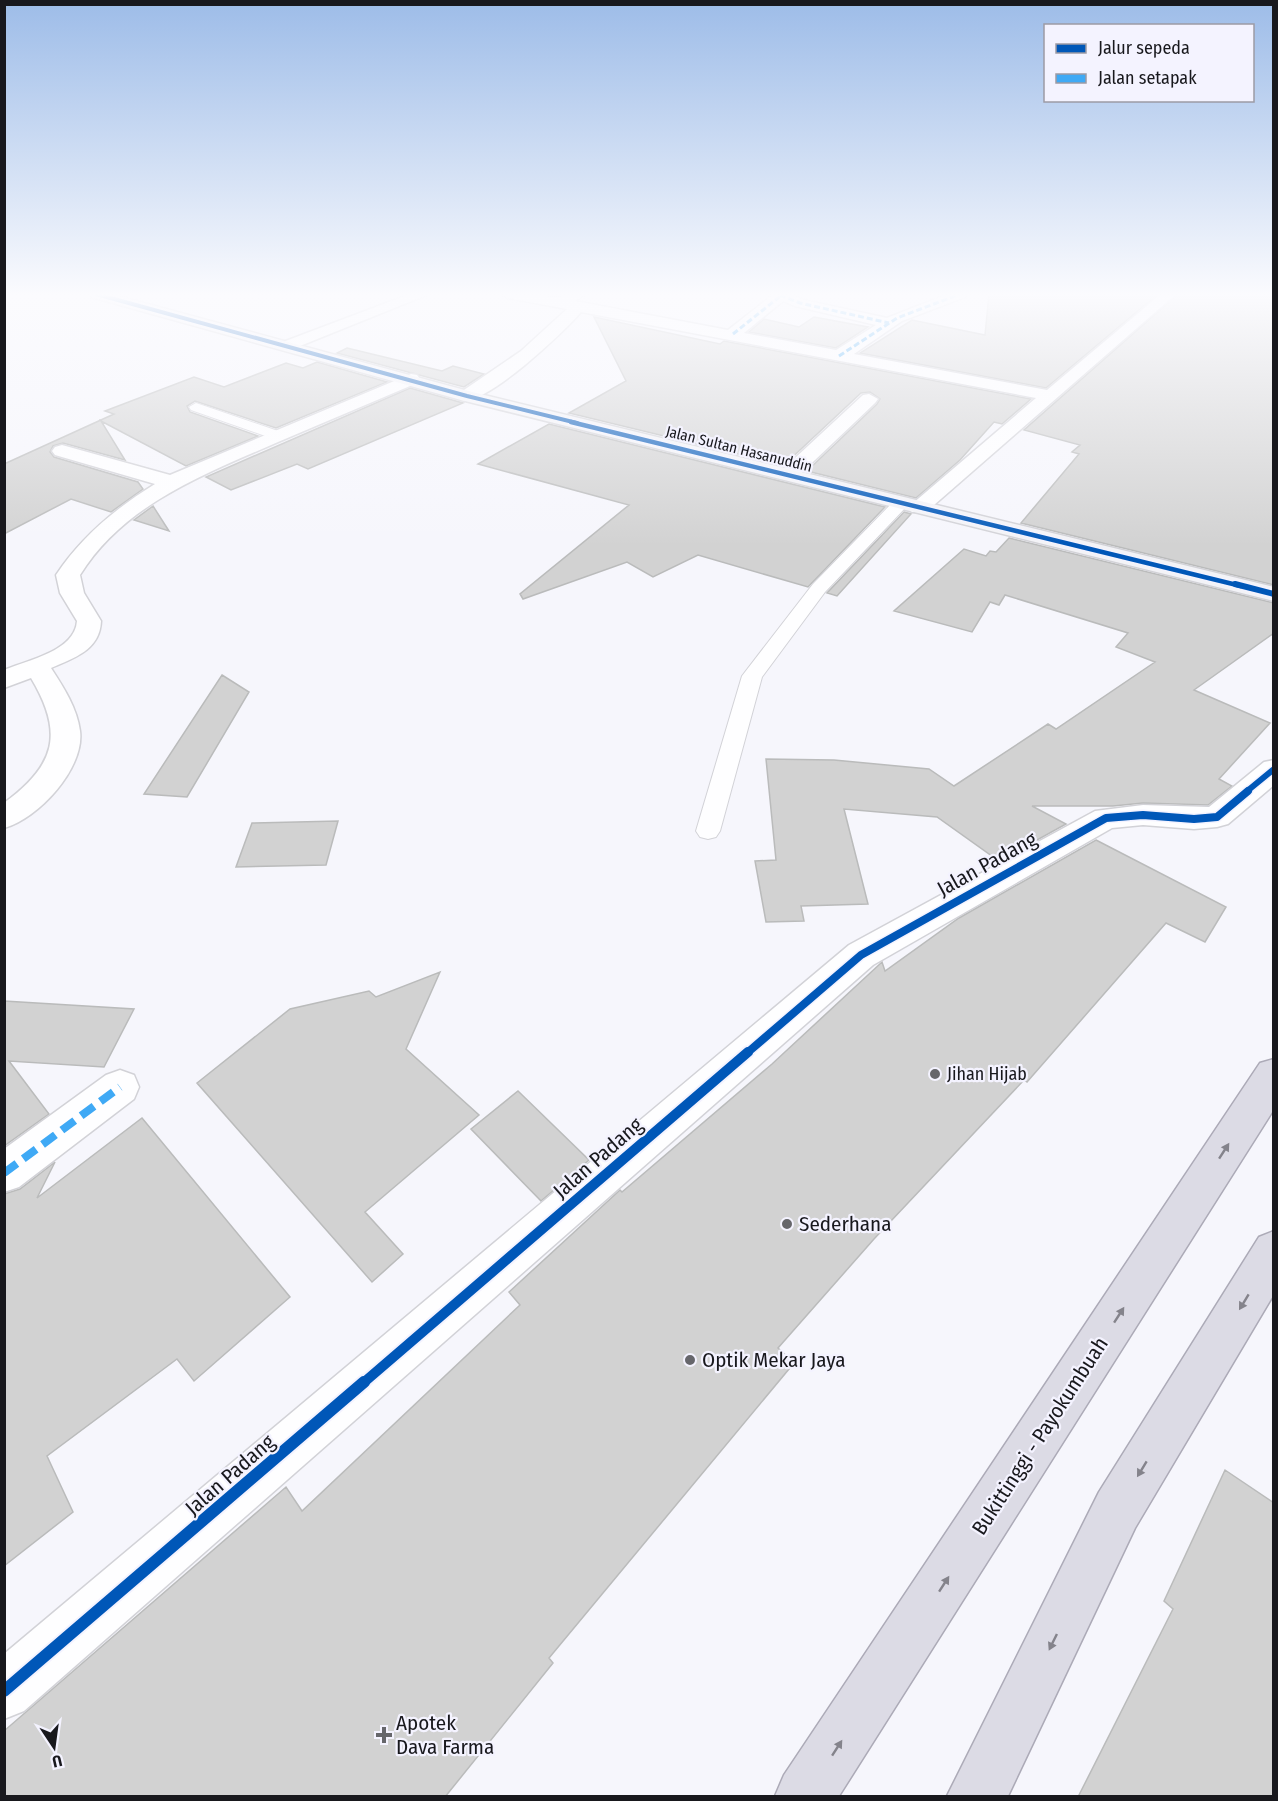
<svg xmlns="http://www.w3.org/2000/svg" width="1278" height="1801" font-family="'Fira Sans Condensed',sans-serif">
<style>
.building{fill:#d2d2d2;stroke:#babbbb;stroke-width:1.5}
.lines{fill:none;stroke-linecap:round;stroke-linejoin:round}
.lane-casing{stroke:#d2d2d7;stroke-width:2}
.street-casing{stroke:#d2d2d7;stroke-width:3}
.secondary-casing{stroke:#d2d2d7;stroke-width:3}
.highway-casing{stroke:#acaab7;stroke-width:3}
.lane{fill:#fefeff;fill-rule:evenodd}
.street{fill:#fefeff;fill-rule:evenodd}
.secondary{fill:#f3f3f7;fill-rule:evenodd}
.highway{fill:#dcdbe5;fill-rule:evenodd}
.quiet-far1{stroke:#3fa9f5;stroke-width:3;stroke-dasharray:6 3;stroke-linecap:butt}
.quiet{stroke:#3fa9f5;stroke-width:8;stroke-dasharray:16 8;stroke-linecap:butt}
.cycleway-far5-casing{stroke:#f4f3ff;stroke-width:5}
.cycleway-far4-casing{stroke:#f4f3ff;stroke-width:7}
.cycleway-far3-casing{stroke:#f4f3ff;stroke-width:9}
.cycleway-far2-casing{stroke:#f4f3ff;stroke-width:11}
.cycleway-far1-casing{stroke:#f4f3ff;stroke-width:14}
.cycleway-casing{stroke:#f4f3ff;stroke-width:16}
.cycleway-far5{stroke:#0057b8;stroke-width:4}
.cycleway-far4{stroke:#0057b8;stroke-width:4.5}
.cycleway-far3{stroke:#0057b8;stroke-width:6}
.cycleway-far2{stroke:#0057b8;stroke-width:8}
.cycleway-far1{stroke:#0057b8;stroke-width:10}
.cycleway{stroke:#0057b8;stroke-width:12}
.oneway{fill:#84838b}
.poi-dot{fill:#66666b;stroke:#f4f3ff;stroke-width:2}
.labels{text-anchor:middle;stroke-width:4.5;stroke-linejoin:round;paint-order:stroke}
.far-street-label{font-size:15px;fill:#18181d;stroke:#f4f3ff}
.poi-label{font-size:18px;fill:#18181d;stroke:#f4f3ff;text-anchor:start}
.near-street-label{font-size:21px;fill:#18181d;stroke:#f4f3ff}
.near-poi-label{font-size:21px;fill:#18181d;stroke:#f4f3ff;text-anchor:start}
</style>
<rect width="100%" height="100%" fill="#f6f6fc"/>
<path class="building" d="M 989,294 L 1158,294 L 1046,388 L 860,353 L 912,320 L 985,335 Z
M 1178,294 L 1274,294 L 1274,585 L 1021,523 L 1079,454 L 1072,452 L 1080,445 L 1024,430 Z
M 594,317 L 720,344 L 724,341 L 1031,399 L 1002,424 L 994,422 L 960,460 L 916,498 L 807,471 L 877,404 L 880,399 L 870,392 L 861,393 L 784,465 L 569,413 L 626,381 Z
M 814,317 L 868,327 L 836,348 L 749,332 L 764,319 L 799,327 Z
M 347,348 L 442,371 L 453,366 L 484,374 L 464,387 L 337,353 Z
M 317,362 L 387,382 L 276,428 L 195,401 L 187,406 L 190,412 L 258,436 L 186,466 L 101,421 L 125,460 L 63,443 L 53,446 L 50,452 L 54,457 L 138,482 L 143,489 L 111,512 L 71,499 L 4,534 L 4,464 L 114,414 L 105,411 L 194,377 L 224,387 L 286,363 L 303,368 Z
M 410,388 L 463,403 L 308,469 L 297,464 L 231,490 L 206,477 Z
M 549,424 L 885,507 L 808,587 L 698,555 L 653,577 L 627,562 L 523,599 L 520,594 L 629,505 L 478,464 Z
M 153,506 L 169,531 L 134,520 Z
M 904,512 L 911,514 L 837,596 L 827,593 Z
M 1009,538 L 1274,603 L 1274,633 L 1194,690 L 1270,723 L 1219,779 L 1232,786 L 1208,805 L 1143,803 L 1113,806 L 1032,806 L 1066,824 L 999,861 L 937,817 L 844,809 L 868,904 L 801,906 L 804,921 L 766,922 L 755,861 L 776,860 L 766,759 L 834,760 L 929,769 L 954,786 L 1048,724 L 1056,729 L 1155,662 L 1116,647 L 1128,633 L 1005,595 L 999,605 L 990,602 L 972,632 L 894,611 L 964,549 L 986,556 L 990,551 L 996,552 Z
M 222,675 L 249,692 L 187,797 L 144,794 Z
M 338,821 L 326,865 L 236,867 L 252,823 Z
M 1096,840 L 1226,907 L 1205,942 L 1166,923 L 1027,1082 L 1024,1080 L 874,1239 L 778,1348 L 794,1363 L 549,1658 L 553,1663 L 445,1797 L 4,1797 L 4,1731 L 286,1487 L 302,1511 L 520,1305 L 509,1292 L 620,1190 L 622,1192 L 772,1064 L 882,962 L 885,971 L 959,918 Z
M 440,972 L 406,1049 L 479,1115 L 365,1212 L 403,1254 L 372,1282 L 197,1083 L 290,1009 L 369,991 L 376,997 Z
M 4,1001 L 134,1009 L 104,1067 L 9,1061 L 49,1114 L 4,1146 Z
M 518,1091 L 589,1160 L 541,1201 L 471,1129 Z
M 142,1118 L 290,1297 L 194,1381 L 177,1359 L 47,1456 L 73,1512 L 4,1566 L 4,1194 L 20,1189 L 55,1162 L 37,1198 Z
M 1225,1470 L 1274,1503 L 1274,1797 L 1078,1797 L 1173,1609 L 1164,1601 Z"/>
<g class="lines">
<g class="lane-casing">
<path id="lane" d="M 196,403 L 281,432 L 283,435 L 281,438 L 271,438 L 191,410 L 189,407 Z
M 901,498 L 907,500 L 909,503 L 907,506 L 825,592 L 762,677 L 720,831 L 716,837 L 708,839 L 700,837 L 696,831 L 742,676 L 813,584 L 895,500 Z"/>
</g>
<g class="street-casing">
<path id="street" d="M 410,294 L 429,294 L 295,348 L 289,350 L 281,345 L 283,342 Z
M 501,294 L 531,294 L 557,298 L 568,294 L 586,294 L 575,301 L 728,330 L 774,294 L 790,294 L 804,300 L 887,318 L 948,294 L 967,294 L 965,297 L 902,321 L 854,354 L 1047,390 L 1161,294 L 1176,294 L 926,512 L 912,512 L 908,508 L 912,504 L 1036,398 L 581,312 C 564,332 486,406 461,400 L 458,396 L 461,392 L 521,351 L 567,309 L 508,298 ZM 783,301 L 795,306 L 876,325 L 836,350 L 744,333 Z
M 411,374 L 417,375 L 420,379 L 417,383 C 371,403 324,422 278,442 C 205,474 124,504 80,575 L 84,593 L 101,621 C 100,650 74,658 51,668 C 64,688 77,708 80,731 C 85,768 38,819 4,828 L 4,803 C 56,765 64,733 31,678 L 4,688 L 4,670 C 28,660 75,651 77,621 L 60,593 L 56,575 C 82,536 116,508 155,484 L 55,455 L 52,451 L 55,447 L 62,445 L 170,475 Z
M 869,394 L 878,399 L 875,403 L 795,479 L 781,479 L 778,475 L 781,471 L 863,395 Z
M 1274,760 L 1274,785 L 1228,824 L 1217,827 L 1194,829 L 1143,825 L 1112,828 L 873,965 L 24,1711 L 4,1719 L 4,1654 L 849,945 L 1095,811 L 1143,805 L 1209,807 L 1264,762 Z
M 120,1070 L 134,1075 L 139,1087 L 134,1099 L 19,1187 L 4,1192 L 4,1149 L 106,1075 Z"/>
</g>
<g class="secondary-casing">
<path id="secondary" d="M 89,294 L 111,294 L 472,392 L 1274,587 L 1274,601 L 461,400 L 91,297 Z"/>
</g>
<g class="highway-casing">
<path id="highway" d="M 1274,1059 L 1274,1109 L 839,1796 L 775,1796 L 784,1775 L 1260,1063 Z
M 1274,1231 L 1274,1294 L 1135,1528 L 1008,1796 L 947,1796 L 1099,1492 L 1259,1237 Z"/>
</g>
<use href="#lane" class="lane"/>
<use href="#street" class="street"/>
<use href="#secondary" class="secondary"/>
<use href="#highway" class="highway"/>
<path class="quiet-far1" d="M 780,295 L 800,303 L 889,323
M 733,334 L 783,294
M 839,356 L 897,318 L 960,294"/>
<path class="quiet" d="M 4,1173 L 120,1087"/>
<g class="cycleway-far5-casing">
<path id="cycleway-far5" d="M 96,294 L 467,396 L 577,423"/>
</g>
<g class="cycleway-far4-casing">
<path id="cycleway-far4" d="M 571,422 L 1241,586"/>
</g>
<g class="cycleway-far3-casing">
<path id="cycleway-far3" d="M 1235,584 L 1274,594
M 1246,792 L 1274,769"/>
</g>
<g class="cycleway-far2-casing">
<path id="cycleway-far2" d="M 747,1053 L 861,955 L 1106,818 L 1143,815 L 1194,819 L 1217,817 L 1248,791"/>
</g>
<g class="cycleway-far1-casing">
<path id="cycleway-far1" d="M 362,1384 L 748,1052"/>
</g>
<g class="cycleway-casing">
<path id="cycleway" d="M 4,1691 L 364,1382"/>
</g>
<use href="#cycleway-far5" class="cycleway-far5"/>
<use href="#cycleway-far4" class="cycleway-far4"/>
<use href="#cycleway-far3" class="cycleway-far3"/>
<use href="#cycleway-far2" class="cycleway-far2"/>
<use href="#cycleway-far1" class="cycleway-far1"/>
<use href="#cycleway" class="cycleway"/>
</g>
<defs><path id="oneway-solid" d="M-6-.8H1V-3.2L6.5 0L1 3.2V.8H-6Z" transform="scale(1.5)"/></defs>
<g class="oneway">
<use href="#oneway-solid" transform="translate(1224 1151) rotate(-57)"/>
<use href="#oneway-solid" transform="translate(1244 1302) rotate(121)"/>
<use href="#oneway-solid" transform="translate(1119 1315) rotate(-57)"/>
<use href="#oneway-solid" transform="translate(1142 1469) rotate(121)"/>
<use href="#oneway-solid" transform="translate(944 1584) rotate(-57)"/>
<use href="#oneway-solid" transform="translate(1053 1642) rotate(116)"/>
<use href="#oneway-solid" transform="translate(837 1748) rotate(-57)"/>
</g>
<linearGradient id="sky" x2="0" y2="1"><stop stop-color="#9dbce8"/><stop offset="0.54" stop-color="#fbfbfe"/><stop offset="1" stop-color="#fbfbfe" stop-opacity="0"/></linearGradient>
<rect width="1278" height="546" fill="url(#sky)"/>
<g class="poi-dot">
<circle cx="935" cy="1074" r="6"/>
<circle cx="787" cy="1224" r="6"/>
<circle cx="690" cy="1360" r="6"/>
<path d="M381 1726h6v6h6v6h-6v6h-6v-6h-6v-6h6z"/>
</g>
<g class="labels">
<g class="far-street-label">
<text transform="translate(739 449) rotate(14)" y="5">Jalan Sultan Hasanuddin</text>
</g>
<g class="poi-label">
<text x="947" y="1080">Jihan Hijab</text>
</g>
<g class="near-street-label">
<text transform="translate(987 864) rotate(-29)" y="7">Jalan Padang</text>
<text transform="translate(598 1158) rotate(-41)" y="7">Jalan Padang</text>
<text transform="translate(1040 1436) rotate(-57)" y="7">Bukittinggi - Payokumbuah</text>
<text transform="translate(230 1475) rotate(-41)" y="7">Jalan Padang</text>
</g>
<g class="near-poi-label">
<text x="799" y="1231">Sederhana</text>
<text x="702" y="1367">Optik Mekar Jaya</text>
<text x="396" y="1730">Apotek<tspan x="396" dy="24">Dava Farma</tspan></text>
</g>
</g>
<rect width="1278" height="1801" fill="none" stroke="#18181d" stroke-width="12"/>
<rect x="1044" y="24" width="210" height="78" fill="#f4f3ff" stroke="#9c9ba5" stroke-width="1.5"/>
<rect x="1056" y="44" width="30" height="9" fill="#0057b8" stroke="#9c9ba5" stroke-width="1.5"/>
<text x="1098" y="54" font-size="18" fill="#18181d">Jalur sepeda</text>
<rect x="1056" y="74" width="30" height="9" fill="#3fa9f5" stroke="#9c9ba5" stroke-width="1.5"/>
<text x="1098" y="84" font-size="18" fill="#18181d">Jalan setapak</text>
<g transform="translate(54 1747) rotate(167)" stroke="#f4f3ff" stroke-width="4.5" paint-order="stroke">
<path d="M0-4.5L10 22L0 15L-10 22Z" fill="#18181d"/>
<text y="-9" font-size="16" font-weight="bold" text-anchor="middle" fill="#18181d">U</text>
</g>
</svg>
